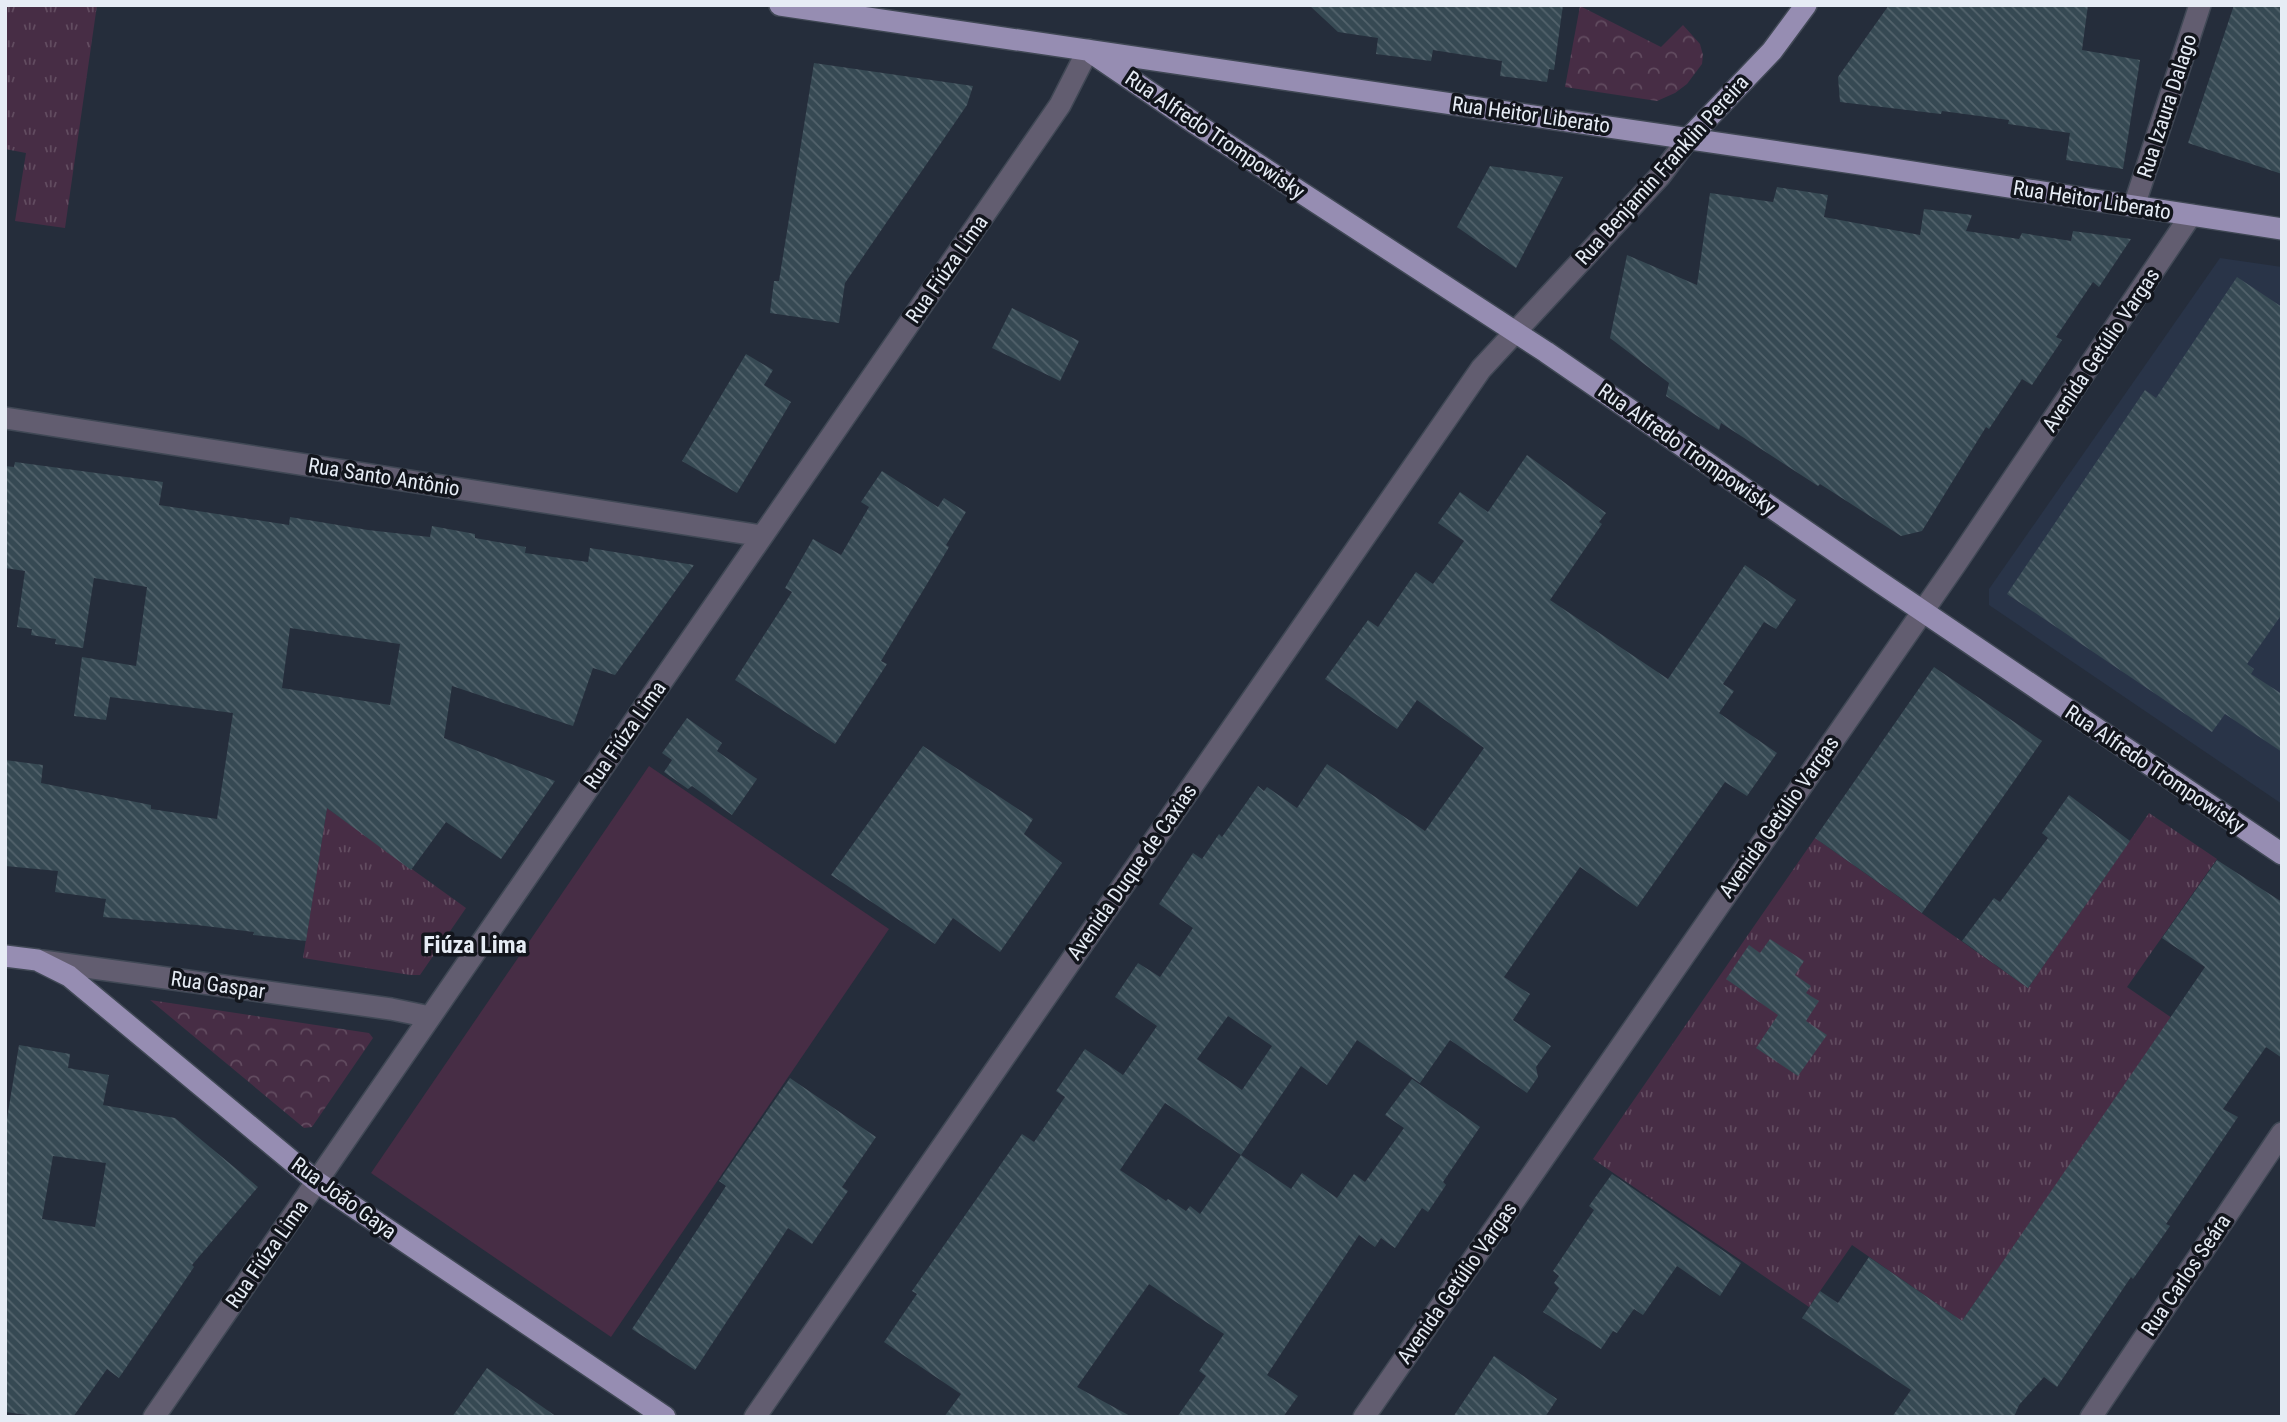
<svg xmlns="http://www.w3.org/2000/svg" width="2287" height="1422" font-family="'Roboto Condensed',sans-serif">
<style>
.built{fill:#293448}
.grass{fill:url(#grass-tufts)}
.park{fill:url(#park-crowns)}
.garden{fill:#472d45}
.building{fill:url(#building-back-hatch);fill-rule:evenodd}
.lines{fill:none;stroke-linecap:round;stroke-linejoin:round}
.minor-casing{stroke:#404855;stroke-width:24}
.major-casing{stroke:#404855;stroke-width:24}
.minor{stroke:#625d70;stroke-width:21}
.major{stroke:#968db2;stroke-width:21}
.labels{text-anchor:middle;stroke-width:7;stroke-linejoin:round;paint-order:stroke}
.street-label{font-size:21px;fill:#e6ecf5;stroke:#12151c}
.quarter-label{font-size:24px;font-weight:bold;fill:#e6ecf5;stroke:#12151c}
</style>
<defs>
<pattern id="grass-tufts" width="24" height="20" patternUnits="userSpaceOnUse" patternTransform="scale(1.75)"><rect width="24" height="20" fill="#472d45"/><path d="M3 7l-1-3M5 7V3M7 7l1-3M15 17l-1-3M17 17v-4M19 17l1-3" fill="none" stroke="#624c60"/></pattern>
<pattern id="park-crowns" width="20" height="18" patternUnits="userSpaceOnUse" patternTransform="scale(1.75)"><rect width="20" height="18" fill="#472d45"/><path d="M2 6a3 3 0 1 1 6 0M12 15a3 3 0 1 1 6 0" fill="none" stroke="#624c60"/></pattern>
<pattern id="building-back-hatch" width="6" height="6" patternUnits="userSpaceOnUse" patternTransform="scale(1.75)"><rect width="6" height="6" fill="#364953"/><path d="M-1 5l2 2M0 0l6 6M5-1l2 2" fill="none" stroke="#53636c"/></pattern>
</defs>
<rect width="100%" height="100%" fill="#252d3b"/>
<path class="built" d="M 2220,258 L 2282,267 L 2282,804 L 1989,605 L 1989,589 Z"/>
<path class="grass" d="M 5,5 L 97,5 L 65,228 L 15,221 L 26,153 L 5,149 Z
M 327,808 L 466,908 L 420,975 L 410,975 L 303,958 Z
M 2149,813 L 2217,859 L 2127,987 L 2172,1018 L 1962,1321 L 1852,1245 L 1809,1307 L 1593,1159 L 1815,838 L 2028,988 Z"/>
<path class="park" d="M 1580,6 L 1661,47 L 1683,25 L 1700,44 L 1703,55 L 1702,64 L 1687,84 L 1675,93 L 1657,101 L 1565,87 Z
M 150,1000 L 369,1033 L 373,1038 L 312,1127 L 304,1128 Z"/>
<path class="garden" d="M 649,766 L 889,929 L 611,1337 L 371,1173 Z"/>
<path class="building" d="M 1309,5 L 1563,5 L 1554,70 L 1549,69 L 1547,82 L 1500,76 L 1502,61 L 1433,50 L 1431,61 L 1376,54 L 1378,38 L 1338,32 Z
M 1889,5 L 2088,5 L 2082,50 L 2140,60 L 2123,169 L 2066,160 L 2070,133 L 2008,124 L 2009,120 L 1942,111 L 1941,114 L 1840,102 L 1838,77 Z
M 2234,5 L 2282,5 L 2282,174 L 2188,143 Z
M 814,63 L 973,86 L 967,105 L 845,283 L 839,323 L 770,313 L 774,281 L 779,281 Z
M 1490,166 L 1563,177 L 1516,268 L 1457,227 Z
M 1777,187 L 1828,195 L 1824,217 L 1920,235 L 1924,209 L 1972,215 L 1966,231 L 2019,239 L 2022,233 L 2071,241 L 2073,231 L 2131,239 L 2099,287 L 2093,282 L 2056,337 L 2062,340 L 2032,385 L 2022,379 L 1989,429 L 1986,427 L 1922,531 L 1901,536 L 1820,484 L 1818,486 L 1721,423 L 1719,430 L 1666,396 L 1669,383 L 1610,338 L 1627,255 L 1697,285 L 1710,193 L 1773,202 Z
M 2237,277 L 2282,307 L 2282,614 L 2247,664 L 2254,669 L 2251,674 L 2282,694 L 2282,752 L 2225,714 L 2212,732 L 2007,594 L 2145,390 L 2156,398 Z
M 1012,308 L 1079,341 L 1060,381 L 992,348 Z
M 746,354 L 773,370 L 764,385 L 791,402 L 737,493 L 682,461 Z
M 1527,455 L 1606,513 L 1599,522 L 1602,524 L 1550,600 L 1668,679 L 1745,565 L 1796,600 L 1776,629 L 1764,622 L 1723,684 L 1734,691 L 1719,713 L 1777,753 L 1747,796 L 1725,782 L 1637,907 L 1580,867 L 1504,977 L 1530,994 L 1513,1020 L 1551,1046 L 1536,1067 L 1538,1077 L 1527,1093 L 1450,1040 L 1420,1083 L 1357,1040 L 1327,1085 L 1301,1066 L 1241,1155 L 1291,1189 L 1302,1173 L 1337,1198 L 1354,1174 L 1365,1182 L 1404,1128 L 1385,1115 L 1412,1079 L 1480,1127 L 1443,1182 L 1446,1185 L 1428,1212 L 1422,1208 L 1395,1248 L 1381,1238 L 1375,1247 L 1359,1235 L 1267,1375 L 1298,1396 L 1283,1417 L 1177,1417 L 1206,1376 L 1199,1371 L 1224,1334 L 1149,1284 L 1077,1387 L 1132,1417 L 944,1417 L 961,1394 L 884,1342 L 917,1294 L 912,1291 L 1022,1134 L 1034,1142 L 1065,1097 L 1056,1091 L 1085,1049 L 1123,1075 L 1157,1026 L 1115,997 L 1138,963 L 1160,977 L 1193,928 L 1159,904 L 1193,853 L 1202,859 L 1219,834 L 1222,837 L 1258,786 L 1264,791 L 1267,787 L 1297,808 L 1327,764 L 1425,831 L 1484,748 L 1417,700 L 1397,729 L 1325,679 L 1368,620 L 1378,627 L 1416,572 L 1433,584 L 1464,541 L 1438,523 L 1460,492 L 1488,512 ZM 1228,1016 L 1272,1046 L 1242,1090 L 1197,1059 ZM 1165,1103 L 1241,1155 L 1200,1214 L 1190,1206 L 1186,1211 L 1168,1199 L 1166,1201 L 1120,1170 Z
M 15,462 L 163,482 L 159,505 L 289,525 L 290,517 L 368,530 L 430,537 L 432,526 L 475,534 L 475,538 L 526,547 L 525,553 L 588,562 L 590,548 L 694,565 L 615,675 L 593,668 L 573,726 L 452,686 L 444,738 L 555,781 L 501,859 L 446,822 L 411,870 L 327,808 L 306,941 L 253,935 L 254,932 L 197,925 L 103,917 L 106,899 L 55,892 L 58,871 L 5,866 L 5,760 L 43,765 L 41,783 L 151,805 L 151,809 L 217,819 L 233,713 L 110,697 L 106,720 L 74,716 L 82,657 L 136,666 L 147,587 L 94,578 L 83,648 L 55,644 L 56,639 L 31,635 L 32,629 L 17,627 L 25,571 L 5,568 L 5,466 L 14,467 ZM 290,628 L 400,644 L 390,705 L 282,688 Z
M 882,471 L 938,507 L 944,498 L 966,512 L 946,545 L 949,547 L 881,661 L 887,664 L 835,744 L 735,680 L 792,592 L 785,588 L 813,539 L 841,555 L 869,507 L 861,502 Z
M 1934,667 L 2042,741 L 1922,913 L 1815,838 Z
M 687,718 L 722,743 L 717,751 L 757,779 L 732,815 L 692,786 L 688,789 L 664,772 L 672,760 L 662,753 Z
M 923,746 L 1033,819 L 1024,834 L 1062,863 L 1000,952 L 953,918 L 935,944 L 831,875 Z
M 2069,795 L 2130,841 L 2028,988 L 1962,941 L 1994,898 L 2000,902 L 2048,838 L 2042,833 Z
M 2217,860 L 2282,902 L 2282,1058 L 2266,1047 L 2223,1109 L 2238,1117 L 2166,1224 L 2170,1226 L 2133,1279 L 2131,1277 L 2057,1387 L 2044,1377 L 2019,1405 L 2014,1417 L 1892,1417 L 1911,1390 L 1802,1318 L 1820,1291 L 1838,1303 L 1869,1257 L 1962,1321 L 2205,967 L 2162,938 Z
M 1770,939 L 1804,961 L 1795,975 L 1811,986 L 1806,993 L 1819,1001 L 1806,1021 L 1827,1035 L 1798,1076 L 1756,1048 L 1778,1015 L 1726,979 L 1749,945 L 1760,953 Z
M 19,1045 L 70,1054 L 68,1068 L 109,1075 L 103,1105 L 175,1118 L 258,1187 L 192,1265 L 194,1267 L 119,1378 L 107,1369 L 73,1417 L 43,1417 L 5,1412 L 5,1131 ZM 53,1156 L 106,1163 L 95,1227 L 42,1219 Z
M 790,1078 L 876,1137 L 842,1187 L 848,1191 L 812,1244 L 788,1228 L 695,1370 L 632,1329 L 726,1186 L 719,1181 Z
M 1612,1174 L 1741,1263 L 1720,1296 L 1677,1266 L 1643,1315 L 1634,1309 L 1617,1333 L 1613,1331 L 1601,1349 L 1543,1312 L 1559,1288 L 1554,1283 L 1559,1276 L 1553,1271 L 1594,1210 L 1589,1206 Z
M 1494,1356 L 1557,1399 L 1545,1417 L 1453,1417 Z
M 487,1368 L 557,1417 L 452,1417 Z"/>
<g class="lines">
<g class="minor-casing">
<path id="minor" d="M 2134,206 L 2200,5
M 5,418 L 762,536
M 42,961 L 391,1009 L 430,1017
M 154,1417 L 1060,105 L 1088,50
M 755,1417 L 1481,369 L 1660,176 L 1688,139
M 1364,1417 L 1955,565 L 2191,215
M 2091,1417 L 2282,1133"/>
</g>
<g class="major-casing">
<path id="major" d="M 780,5 L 1867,165 L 2282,229
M 1092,53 L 1196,124 L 1546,352 L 1881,583 L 2282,854
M 1688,139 L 1772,51 L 1806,5
M 5,956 L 37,960 L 69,976 L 317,1182 L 665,1417"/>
</g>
<use href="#minor" class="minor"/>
<use href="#major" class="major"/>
</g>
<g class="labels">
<g class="street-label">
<text transform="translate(2167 106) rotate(-72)" y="7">Rua Izaura Dalago</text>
<text transform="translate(1531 115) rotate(8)" y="7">Rua Heitor Liberato</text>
<text transform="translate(1215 135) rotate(34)" y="7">Rua Alfredo Trompowisky</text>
<text transform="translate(1662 170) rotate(-48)" y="7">Rua Benjamin Franklin Pereira</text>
<text transform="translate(2092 200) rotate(9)" y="7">Rua Heitor Liberato</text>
<text transform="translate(947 269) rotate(-55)" y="7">Rua Fiúza Lima</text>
<text transform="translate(2101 350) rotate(-56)" y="7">Avenida Getúlio Vargas</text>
<text transform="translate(1687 449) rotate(35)" y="7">Rua Alfredo Trompowisky</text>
<text transform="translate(384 477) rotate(9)" y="7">Rua Santo Antônio</text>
<text transform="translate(625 735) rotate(-55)" y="7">Rua Fiúza Lima</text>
<text transform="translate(2155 769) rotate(34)" y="7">Rua Alfredo Trompowisky</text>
<text transform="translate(1779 817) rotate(-55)" y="7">Avenida Getúlio Vargas</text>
<text transform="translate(1132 872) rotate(-55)" y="7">Avenida Duque de Caxias</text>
<text transform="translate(218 985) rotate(8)" y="7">Rua Gaspar</text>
<text transform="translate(344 1198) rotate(36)" y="7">Rua João Gaya</text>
<text transform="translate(267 1254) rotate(-55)" y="7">Rua Fiúza Lima</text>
<text transform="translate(2186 1275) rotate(-56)" y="7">Rua Carlos Seára</text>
<text transform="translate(1457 1283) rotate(-55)" y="7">Avenida Getúlio Vargas</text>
</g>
<g class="quarter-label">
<text x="475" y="953">Fiúza Lima</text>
</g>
</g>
<rect width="2287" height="1422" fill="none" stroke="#e6ecf5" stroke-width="14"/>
</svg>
